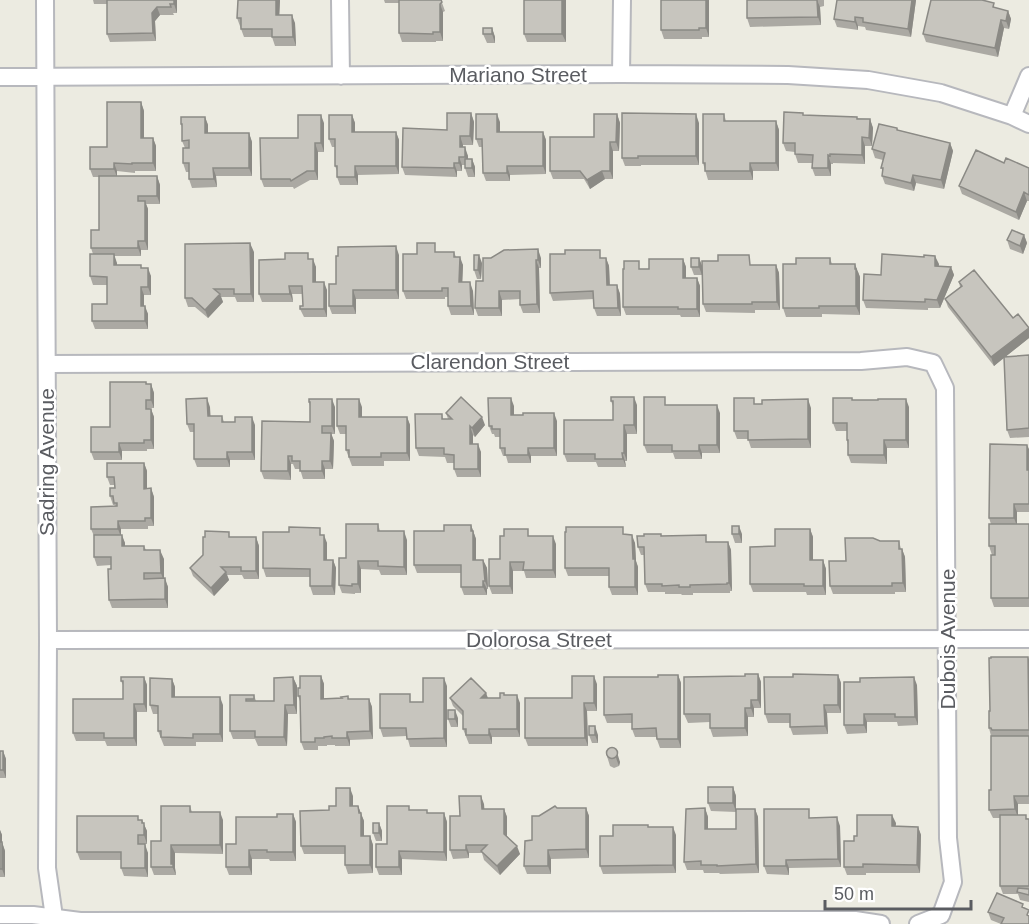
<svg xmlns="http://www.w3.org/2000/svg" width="1029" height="924" font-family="Helvetica,sans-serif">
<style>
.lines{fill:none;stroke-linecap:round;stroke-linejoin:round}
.street-casing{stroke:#b7b8bd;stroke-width:20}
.street{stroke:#fff;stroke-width:16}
.wall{fill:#aba9a3}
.shaded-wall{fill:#8b8a85}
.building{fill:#c7c5be;stroke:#8b8a85;stroke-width:1.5}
.labels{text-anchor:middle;stroke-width:5;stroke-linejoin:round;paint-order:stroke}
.street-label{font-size:21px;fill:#5a5c61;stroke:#fff}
</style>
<rect width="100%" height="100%" fill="#ecebe1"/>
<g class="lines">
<g class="street-casing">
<path id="street" d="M 45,0 L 48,640 L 47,868 L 55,924
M 340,0 L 341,76
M 621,74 L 622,0
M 0,77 L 621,74 L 788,75 L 868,80 L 941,93 L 1012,116 L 1029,124
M 1012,116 L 1029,76
M 47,364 L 861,361 L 907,357 L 933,363 L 945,388 L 948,838 L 953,882 L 941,915 L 918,924
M 48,640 L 1029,639
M 0,915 L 33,915 L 80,921 L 855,920 L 881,924"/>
</g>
<use href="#street" class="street"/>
</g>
<path class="wall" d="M 93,0 L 177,0 L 177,13 L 173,13 L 174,15 L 160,15 L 155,21 L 156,41 L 110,42 L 107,34 L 107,4 L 94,4 Z
M 280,0 L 279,15 L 295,23 L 296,46 L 275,46 L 272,37 L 244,37 L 237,18 Z
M 384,0 L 441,0 L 445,11 L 443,12 L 443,41 L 436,41 L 436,42 L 402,42 L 399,33 L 399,3 L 385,3 Z
M 566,0 L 566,42 L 527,42 L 524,34 Z
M 661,0 L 709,0 L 709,37 L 702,37 L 702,39 L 664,39 L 661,30 Z
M 747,0 L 824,0 L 824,6 L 820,7 L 821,25 L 750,27 L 747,18 Z
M 916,0 L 911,37 L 866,30 L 865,27 L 858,26 L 858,30 L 837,27 L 834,19 Z
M 996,8 L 1008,11 L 1011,19 L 1009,29 L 1004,28 L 998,57 L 926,42 L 923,34 Z
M 492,28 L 495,37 L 495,43 L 487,43 L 483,34 Z
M 141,102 L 144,111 L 144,138 L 153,138 L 156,146 L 156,171 L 135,171 L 135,173 L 117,171 L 117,176 L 157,176 L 160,185 L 160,204 L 146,204 L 148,209 L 148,250 L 141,250 L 141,256 L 114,256 L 117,265 L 142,268 L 151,276 L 151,295 L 144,295 L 144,306 L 148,314 L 148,329 L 95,329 L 92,321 L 107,304 L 107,285 L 93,285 L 90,276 L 93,254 L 91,248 L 99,230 L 99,177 L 93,177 L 90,169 Z
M 471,113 L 474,122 L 473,145 L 463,145 L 463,147 L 468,156 L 468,159 L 472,159 L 475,167 L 475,177 L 468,177 L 465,168 L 465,165 L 462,165 L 462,171 L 457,171 L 457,177 L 405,175 L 402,167 L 447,130 Z
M 617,114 L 620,123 L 619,151 L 613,151 L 613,179 L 605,179 L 590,189 L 584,179 L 553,179 L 550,171 L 594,137 Z
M 724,114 L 726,121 L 776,121 L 779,130 L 779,171 L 753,171 L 753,180 L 708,180 L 703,163 Z
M 352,115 L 355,123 L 355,132 L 396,132 L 399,140 L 399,174 L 358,175 L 358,185 L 340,185 L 337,177 L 337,171 L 335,166 L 335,147 L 332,147 L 329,139 Z
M 804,115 L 870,119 L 873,128 L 872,146 L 865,146 L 865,164 L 833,163 L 833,164 L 831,164 L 831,176 L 815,176 L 812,168 L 812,163 L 798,163 L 795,154 L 795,152 L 786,151 L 783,143 Z
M 205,117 L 208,125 L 208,133 L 249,133 L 252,142 L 252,176 L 216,176 L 217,187 L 192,188 L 189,179 L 189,172 L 186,172 L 183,163 L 185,148 L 182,141 L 182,127 L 181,124 Z
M 500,122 L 500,132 L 543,132 L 546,140 L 546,174 L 510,175 L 510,181 L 486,181 L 483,173 L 482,147 L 479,147 L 476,139 Z
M 324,123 L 324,152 L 318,152 L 318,180 L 310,180 L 294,189 L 293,187 L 264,187 L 261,179 L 298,138 Z
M 699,123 L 699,165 L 641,165 L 641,166 L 625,166 L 622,158 Z
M 897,128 L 898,130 L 950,143 L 953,151 L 944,189 L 916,183 L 914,191 L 885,184 L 882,176 L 883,171 L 881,168 L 883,160 L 875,158 L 872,149 Z
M 1004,163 L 1029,168 L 1029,201 L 1027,201 L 1019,220 L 962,194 L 959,186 Z
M 1024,235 L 1027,243 L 1023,254 L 1010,249 L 1007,240 Z
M 254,252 L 254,302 L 237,302 L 235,297 L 221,297 L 223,302 L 208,318 L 195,307 L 188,307 L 185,298 Z
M 438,252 L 454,252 L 456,257 L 463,265 L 462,282 L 473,291 L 474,315 L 451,315 L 448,306 L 448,297 L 445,297 L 445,299 L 406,299 L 403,291 L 417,254 Z
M 399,255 L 399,299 L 356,299 L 356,314 L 332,314 L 329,306 L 336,284 Z
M 935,256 L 938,266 L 951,267 L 954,275 L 940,308 L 928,308 L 928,310 L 866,308 L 863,300 L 881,275 L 924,257 Z
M 541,258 L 541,268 L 539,268 L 540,313 L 523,313 L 520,305 L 520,299 L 502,300 L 502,316 L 478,316 L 475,308 L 483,281 Z
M 603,258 L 606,258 L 609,266 L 610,285 L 617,285 L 620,294 L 621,316 L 597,316 L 594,308 L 594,299 L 553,301 L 550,293 Z
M 699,258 L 702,266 L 702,275 L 694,275 L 691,267 Z
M 830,258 L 832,264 L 858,272 L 860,277 L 860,315 L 822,314 L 822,317 L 786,317 L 783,308 L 796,264 Z
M 310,259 L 316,267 L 316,282 L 327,290 L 327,317 L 304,317 L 300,309 L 303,306 L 302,294 L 292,294 L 293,302 L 262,302 L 259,294 Z
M 683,259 L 686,267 L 686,278 L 697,278 L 700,286 L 700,317 L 681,317 L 680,315 L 626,315 L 623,307 L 624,269 L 649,269 Z
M 482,263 L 481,279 L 477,279 L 474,270 Z
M 752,265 L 776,265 L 779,273 L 780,310 L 755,310 L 755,313 L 706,312 L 703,304 Z
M 959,282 L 1013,318 L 1018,314 L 1029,328 L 1029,338 L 1005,357 L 1029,355 L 1029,437 L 1010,438 L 1007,430 L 1004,357 L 994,366 L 948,307 L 945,299 L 960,287 Z
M 146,382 L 147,384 L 151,384 L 154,393 L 154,408 L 149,408 L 151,409 L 154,417 L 154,449 L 147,449 L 147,451 L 122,451 L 122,460 L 94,460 L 91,452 L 110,427 Z
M 852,398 L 853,400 L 909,407 L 909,448 L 887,448 L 887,464 L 851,463 L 848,455 L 848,445 L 847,440 L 847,431 L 836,431 L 833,423 Z
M 611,401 L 637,405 L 637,434 L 627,434 L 627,461 L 625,461 L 626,467 L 598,467 L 596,462 L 567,462 L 564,454 L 613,420 L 613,406 Z
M 309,402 L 335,407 L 335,434 L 331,434 L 334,441 L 333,469 L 325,469 L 325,479 L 303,479 L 300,469 L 295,469 L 293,464 L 291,464 L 291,480 L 264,479 L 261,471 L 310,422 L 310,406 Z
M 756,404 L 811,408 L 811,448 L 751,448 L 748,439 L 737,439 L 734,431 Z
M 668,405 L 720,413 L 720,453 L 702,453 L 702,459 L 675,459 L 673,453 L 647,453 L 644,445 Z
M 514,406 L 514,415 L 557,421 L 557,456 L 531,456 L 531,463 L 508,463 L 506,456 L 503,456 L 500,448 L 500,437 L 495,437 L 494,434 L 492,434 L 489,426 Z
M 210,407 L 210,416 L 222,416 L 224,422 L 255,425 L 255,460 L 230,460 L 230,467 L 197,467 L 194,459 L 194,432 L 190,432 L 187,424 Z
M 362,407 L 362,417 L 407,417 L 410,425 L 410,461 L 384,461 L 384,466 L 352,466 L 346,450 L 346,434 L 340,434 L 337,426 Z
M 446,413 L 485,425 L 475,437 L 473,435 L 473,444 L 481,452 L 481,477 L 457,477 L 454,469 L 454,463 L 447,463 L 445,457 L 419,456 L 416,448 L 442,414 L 443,419 L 448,419 Z
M 1029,449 L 1029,512 L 1017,512 L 1017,524 L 1029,524 L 1029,607 L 994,607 L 991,598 L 995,555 L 992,555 L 989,546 L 991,524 L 989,518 Z
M 144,463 L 147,471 L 147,488 L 151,488 L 154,497 L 154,526 L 148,526 L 148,529 L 121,529 L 121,535 L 125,543 L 125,546 L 144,546 L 146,550 L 164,559 L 164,578 L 168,587 L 168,608 L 112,608 L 109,600 L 111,565 L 97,566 L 94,557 L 94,536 L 91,529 L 115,506 L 114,505 L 113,505 L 110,496 L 115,488 L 114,485 L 110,485 L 107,477 Z
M 378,524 L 380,531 L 407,540 L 407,575 L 381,575 L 379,570 L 361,569 L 361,593 L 355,593 L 355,594 L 342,593 L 339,585 L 346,558 Z
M 471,525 L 476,539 L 476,560 L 483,560 L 487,568 L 488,589 L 487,589 L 487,595 L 464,595 L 461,587 L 461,573 L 417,573 L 414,565 L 444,531 Z
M 810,529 L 813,537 L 813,560 L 823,560 L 826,569 L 826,595 L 807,595 L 806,592 L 753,592 L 750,584 L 775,546 Z
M 732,534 L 742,534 L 742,543 L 735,543 Z
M 322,535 L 327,543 L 327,560 L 333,560 L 336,568 L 335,595 L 313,595 L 310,586 L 310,577 L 266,577 L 263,568 Z
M 626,535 L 635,543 L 636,561 L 638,567 L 638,595 L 612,595 L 609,587 L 609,576 L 568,576 L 565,568 Z
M 530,536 L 556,544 L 556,578 L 526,578 L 524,571 L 513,571 L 513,594 L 492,594 L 489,586 L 500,559 Z
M 662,536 L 708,542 L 728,542 L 731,550 L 732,591 L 730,591 L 730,593 L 693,593 L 693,595 L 682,595 L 681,594 L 665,594 L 665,592 L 648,592 L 645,584 L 645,555 L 641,555 L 638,547 Z
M 231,537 L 256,537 L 259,546 L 259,579 L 244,579 L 242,575 L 227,575 L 229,580 L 214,596 L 193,576 L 190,568 Z
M 880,541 L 899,541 L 901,549 L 902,549 L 905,557 L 906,592 L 895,592 L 895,594 L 833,594 L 830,586 L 846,561 L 846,552 L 845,549 Z
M 1029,660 L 1029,804 L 1018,804 L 1018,815 L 1029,819 L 1029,902 L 1020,900 L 1018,894 L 1003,894 L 1000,886 L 1000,818 L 993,818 L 989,810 L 991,790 L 991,736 L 989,728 L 990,711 Z
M 758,674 L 761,682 L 761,708 L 754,708 L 754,717 L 748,717 L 748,736 L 713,737 L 710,728 L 710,722 L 688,723 L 684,714 L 745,676 Z
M 678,675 L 681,683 L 681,748 L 660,748 L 656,737 L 635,737 L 632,729 L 632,723 L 607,723 L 604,715 L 658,677 Z
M 838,675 L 841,683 L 841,713 L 827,713 L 828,734 L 793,735 L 790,727 L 790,723 L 768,723 L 765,714 Z
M 321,676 L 324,684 L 324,699 L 342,698 L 348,696 L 349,699 L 369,699 L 372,707 L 373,739 L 350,740 L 350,746 L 335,746 L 335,745 L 327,745 L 327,746 L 318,746 L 318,750 L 304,750 L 301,742 L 300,701 L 298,696 L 300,688 Z
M 144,677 L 147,685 L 147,712 L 137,712 L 137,746 L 107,746 L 105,741 L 76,741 L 73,733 L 123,699 L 123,685 L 121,681 Z
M 293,677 L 297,686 L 297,714 L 288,714 L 287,746 L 258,746 L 255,739 L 233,739 L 230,731 L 230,695 L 254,695 L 256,701 L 274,701 Z
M 172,679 L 175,687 L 175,697 L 223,705 L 223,742 L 196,742 L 196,746 L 164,746 L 158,731 L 158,714 L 153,714 L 150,705 Z
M 860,682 L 917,685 L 918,725 L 898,726 L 897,722 L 867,722 L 867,733 L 847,734 L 844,725 Z
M 597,684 L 597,711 L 587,711 L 588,746 L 528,746 L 525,738 L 572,698 Z
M 447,686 L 447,747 L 410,747 L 407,736 L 383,737 L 380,728 L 413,702 L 423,702 Z
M 486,693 L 488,698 L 500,698 L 504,695 L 520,703 L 520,737 L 492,737 L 492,744 L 469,744 L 463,729 L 463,716 L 453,706 L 450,698 Z
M 458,718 L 458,727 L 451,727 L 448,719 Z
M 589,735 L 598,735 L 598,743 L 592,743 Z
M 608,749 L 620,762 L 619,766 L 614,768 L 610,766 L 606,753 Z
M 0,751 L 3,751 L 6,759 L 6,778 L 0,778 Z
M 733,787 L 736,796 L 736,809 L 755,809 L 758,817 L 759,873 L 720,874 L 719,873 L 704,873 L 703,870 L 687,870 L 684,862 L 705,808 L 708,817 L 708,829 L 736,829 L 736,812 L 711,811 L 708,803 Z
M 353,796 L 353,806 L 358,806 L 364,821 L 364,836 L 370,836 L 373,845 L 373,873 L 348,874 L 345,865 L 345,854 L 304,854 L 301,846 L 329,810 Z
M 484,804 L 484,809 L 504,809 L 507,817 L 507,836 L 520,854 L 500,875 L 484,860 L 482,853 L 469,853 L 469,858 L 453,859 L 450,850 L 460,816 Z
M 190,806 L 192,812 L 223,820 L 223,854 L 175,853 L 175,868 L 176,875 L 154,875 L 151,867 L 161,841 Z
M 557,808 L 586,808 L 589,816 L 589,858 L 551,859 L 551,874 L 527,874 L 524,866 L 539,816 Z
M 411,810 L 429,813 L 444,813 L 447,822 L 447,861 L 402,859 L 402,875 L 379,875 L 376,867 L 387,844 Z
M 293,814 L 296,822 L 296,861 L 270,861 L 269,859 L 252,859 L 252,875 L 229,875 L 226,867 L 236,844 L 277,817 Z
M 812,818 L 840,826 L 841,867 L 789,868 L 789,875 L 767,874 L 764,866 Z
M 139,820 L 142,820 L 147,831 L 147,844 L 141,844 L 148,853 L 148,877 L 124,876 L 121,868 L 121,860 L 80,860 L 77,852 Z
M 379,823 L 382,831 L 382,841 L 376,841 L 373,833 Z
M 896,823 L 895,826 L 918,827 L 921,835 L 920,873 L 866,873 L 866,875 L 847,875 L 844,867 L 854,841 L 857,836 Z
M 648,825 L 648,827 L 676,835 L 676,873 L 603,874 L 600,866 L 613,836 Z
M 0,830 L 2,835 L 2,842 L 5,851 L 5,877 L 0,877 Z
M 988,912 L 1029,924 L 1001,924 L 991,920 Z"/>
<path class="shaded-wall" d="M 174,0 L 177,0 L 177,13 L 174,4 Z
M 276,0 L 280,0 L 279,23 L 276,15 Z
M 562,0 L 566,0 L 566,42 L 562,34 Z
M 706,0 L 709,0 L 709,37 L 706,28 Z
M 817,0 L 820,7 L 821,25 L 818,17 Z
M 912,0 L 916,0 L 911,37 L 908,29 Z
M 440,4 L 443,12 L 443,41 L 440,32 Z
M 157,7 L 160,15 L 155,21 L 156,41 L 153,33 L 152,13 Z
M 1008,11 L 1011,19 L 1009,29 L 1006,21 Z
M 292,15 L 295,23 L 296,46 L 293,37 Z
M 855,17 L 858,26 L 858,30 L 855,22 Z
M 1001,20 L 1004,28 L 998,57 L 995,48 Z
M 492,28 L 495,37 L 495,43 L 492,34 Z
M 141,102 L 144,111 L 144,146 L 141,138 Z
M 471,113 L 474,122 L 473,145 L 470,136 Z
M 497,114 L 500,122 L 500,140 L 497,132 Z
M 617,114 L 620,123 L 619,151 L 616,142 Z
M 696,114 L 699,123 L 699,165 L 696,156 Z
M 321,115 L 324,123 L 324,152 L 321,143 Z
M 352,115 L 355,123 L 355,140 L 352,132 Z
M 205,117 L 208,125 L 208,142 L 205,133 Z
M 870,119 L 873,128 L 872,146 L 869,138 Z
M 776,121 L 779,130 L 779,171 L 776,163 Z
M 396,132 L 399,140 L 399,174 L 396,166 Z
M 543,132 L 546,140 L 546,174 L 543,166 Z
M 249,133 L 252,142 L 252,176 L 249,168 Z
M 460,136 L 463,145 L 463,156 L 460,147 Z
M 862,137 L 865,146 L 865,164 L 862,155 Z
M 153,138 L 156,146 L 156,171 L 153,163 Z
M 610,142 L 613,151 L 613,179 L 610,171 Z
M 315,143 L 318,152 L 318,180 L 315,171 Z
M 950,143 L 953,151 L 944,189 L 941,180 Z
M 465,147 L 468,156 L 468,165 L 465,157 Z
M 828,155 L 831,164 L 831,176 L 828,168 Z
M 459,157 L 462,165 L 462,171 L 459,163 Z
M 472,159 L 475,167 L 475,177 L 472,168 Z
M 114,163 L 117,171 L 117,177 L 114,169 Z
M 454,163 L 457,171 L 457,177 L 454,168 Z
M 750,163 L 753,171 L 753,180 L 750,171 Z
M 355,166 L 358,175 L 358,185 L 355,177 Z
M 507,166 L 510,175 L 510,181 L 507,173 Z
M 213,168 L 216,176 L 217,187 L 214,179 Z
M 602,171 L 605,179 L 590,189 L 587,180 Z
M 913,175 L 916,183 L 914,191 L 911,183 Z
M 157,176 L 160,185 L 160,204 L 157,196 Z
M 1024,192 L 1027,201 L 1019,220 L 1016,212 Z
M 145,201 L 148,209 L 148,250 L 145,241 Z
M 1024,235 L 1027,243 L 1023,254 L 1020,246 Z
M 138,241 L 141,250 L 141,256 L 138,248 Z
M 250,243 L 254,252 L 254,302 L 251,294 Z
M 396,246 L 399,255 L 399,299 L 396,290 Z
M 538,249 L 541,258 L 541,268 L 538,260 Z
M 114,254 L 117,263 L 117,273 L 114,265 Z
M 479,255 L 482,263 L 481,279 L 478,270 Z
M 935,256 L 939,264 L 938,274 L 935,266 Z
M 460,257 L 463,265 L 462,291 L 459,282 Z
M 606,258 L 609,266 L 610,294 L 607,285 Z
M 699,258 L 702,266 L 702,275 L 699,267 Z
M 313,259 L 316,267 L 316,290 L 313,282 Z
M 683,259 L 686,267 L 686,286 L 683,278 Z
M 536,260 L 539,268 L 540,313 L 537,304 Z
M 855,264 L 860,277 L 860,315 L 856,306 Z
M 776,265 L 779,273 L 780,310 L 777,302 Z
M 951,267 L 954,275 L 940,308 L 937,300 Z
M 148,268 L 151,276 L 151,295 L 148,287 Z
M 697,278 L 700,286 L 700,317 L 697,309 Z
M 324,282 L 327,290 L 327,317 L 324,309 Z
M 470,282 L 473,291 L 474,315 L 471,306 Z
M 617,285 L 620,294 L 621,316 L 618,308 Z
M 289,286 L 292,294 L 293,302 L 290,294 Z
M 141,287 L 144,295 L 144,314 L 141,306 Z
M 353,290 L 356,299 L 356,314 L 353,306 Z
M 499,291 L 502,300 L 502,316 L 499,308 Z
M 220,294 L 223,302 L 208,318 L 205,310 Z
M 145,306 L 148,314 L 148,329 L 145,321 Z
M 1029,328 L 1029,338 L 994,366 L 991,357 Z
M 151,384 L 154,393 L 154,408 L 151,400 Z
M 634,397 L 637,405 L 637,434 L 634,425 Z
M 207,398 L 210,407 L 211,424 L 208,416 Z
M 511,398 L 514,406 L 514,424 L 511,415 Z
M 332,399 L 335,407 L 335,434 L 332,426 Z
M 359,399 L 362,407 L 362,425 L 359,417 Z
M 808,399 L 811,408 L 811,448 L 808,439 Z
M 906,399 L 909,407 L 909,448 L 906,440 Z
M 717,405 L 720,413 L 720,453 L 717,445 Z
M 151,409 L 154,417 L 154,449 L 151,440 Z
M 554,413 L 557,421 L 557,456 L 554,448 Z
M 252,417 L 255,425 L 255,460 L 252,452 Z
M 407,417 L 410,425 L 410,461 L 407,453 Z
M 482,417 L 485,425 L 475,437 L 472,428 Z
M 624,425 L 627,434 L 627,461 L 624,453 Z
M 470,426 L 473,435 L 473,452 L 470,444 Z
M 331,433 L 334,441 L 333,469 L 330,461 Z
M 884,440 L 887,448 L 887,464 L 884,455 Z
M 119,443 L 122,451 L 122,460 L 119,452 Z
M 478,444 L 481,452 L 481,477 L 478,469 Z
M 699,445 L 702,453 L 702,459 L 699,451 Z
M 1027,445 L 1029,449 L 1029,474 L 1027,470 Z
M 528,448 L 531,456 L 531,463 L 528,455 Z
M 227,452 L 230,460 L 230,467 L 227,459 Z
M 622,453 L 625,461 L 626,467 L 623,459 Z
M 288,456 L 291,464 L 291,480 L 288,471 Z
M 322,461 L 325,469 L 325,479 L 322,471 Z
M 144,463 L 147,471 L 147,497 L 144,489 Z
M 151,488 L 154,497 L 154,526 L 151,518 Z
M 1014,504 L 1017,512 L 1017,526 L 1014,518 Z
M 118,521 L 121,529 L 121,537 L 118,529 Z
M 471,525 L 476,539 L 476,568 L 473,560 Z
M 739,526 L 742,534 L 742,543 L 739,534 Z
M 810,529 L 813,537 L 813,569 L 810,560 Z
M 404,531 L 407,540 L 407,575 L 404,567 Z
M 122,535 L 125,543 L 125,555 L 122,546 Z
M 324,535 L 327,543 L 327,568 L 324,560 Z
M 632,535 L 635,543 L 636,561 L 638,567 L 638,595 L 635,587 L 633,559 Z
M 553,536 L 556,544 L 556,578 L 553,570 Z
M 256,537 L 259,546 L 259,579 L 256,571 Z
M 728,542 L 731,550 L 732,591 L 729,583 Z
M 902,549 L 905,557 L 906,592 L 903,583 Z
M 160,550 L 164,559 L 164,582 L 161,573 Z
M 333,560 L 336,568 L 335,595 L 332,586 Z
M 483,560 L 487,568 L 488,589 L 485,581 Z
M 823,560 L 826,569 L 826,595 L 823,586 Z
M 358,561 L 361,569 L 361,593 L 358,584 Z
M 510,562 L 513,571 L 513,594 L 510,586 Z
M 226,572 L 229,580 L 214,596 L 211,588 Z
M 165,578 L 168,587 L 168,608 L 165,599 Z
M 483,581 L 487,589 L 487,595 L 483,587 Z
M 1028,657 L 1029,660 L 1029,684 L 1028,682 Z
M 758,674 L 761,682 L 761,708 L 758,700 Z
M 678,675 L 681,683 L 681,748 L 678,739 Z
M 838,675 L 841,683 L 841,713 L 838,705 Z
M 321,676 L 324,684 L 324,707 L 321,699 Z
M 594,676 L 597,684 L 597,711 L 594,703 Z
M 144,677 L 147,685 L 147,712 L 144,704 Z
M 293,677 L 297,686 L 297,714 L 294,705 Z
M 914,677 L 917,685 L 918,725 L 915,717 Z
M 444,678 L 447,686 L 447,747 L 444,738 Z
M 172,679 L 175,687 L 175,705 L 172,697 Z
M 486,693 L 489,702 L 481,698 Z
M 517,695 L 520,703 L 520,737 L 517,729 Z
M 220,697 L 223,705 L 223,742 L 220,734 Z
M 369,699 L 372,707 L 373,739 L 370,731 Z
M 751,700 L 754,708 L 754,717 L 751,708 Z
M 584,703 L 587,711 L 588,746 L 585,738 Z
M 134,704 L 137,712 L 137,746 L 134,738 Z
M 285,705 L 288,714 L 287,746 L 284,737 Z
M 824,705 L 827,713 L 828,734 L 825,726 Z
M 745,708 L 748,717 L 748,736 L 745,728 Z
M 455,710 L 458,718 L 458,727 L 455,719 Z
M 864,714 L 867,722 L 867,733 L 864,725 Z
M 595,726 L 598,735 L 598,743 L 595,735 Z
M 489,729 L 492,737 L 492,744 L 489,735 Z
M 347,732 L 350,740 L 350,746 L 347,738 Z
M 616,749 L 620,762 L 619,766 L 616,758 Z
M 3,751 L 6,759 L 6,778 L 3,770 Z
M 733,787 L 736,796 L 736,812 L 733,803 Z
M 350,788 L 353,796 L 353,814 L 350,806 Z
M 481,796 L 484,804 L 485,817 L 482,809 Z
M 1014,796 L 1018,804 L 1018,818 L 1015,809 Z
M 358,806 L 364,821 L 364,845 L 361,836 Z
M 586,808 L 589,816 L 589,858 L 586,849 Z
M 705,808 L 708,817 L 708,838 L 705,829 Z
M 504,809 L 507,817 L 507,842 L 504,834 Z
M 755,809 L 758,817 L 759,873 L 756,864 Z
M 220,812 L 223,820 L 223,854 L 220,845 Z
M 444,813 L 447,822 L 447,861 L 444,852 Z
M 293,814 L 296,822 L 296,861 L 293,852 Z
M 892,815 L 896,823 L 895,835 L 892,826 Z
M 837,817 L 840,826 L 841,867 L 838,859 Z
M 142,820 L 147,831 L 147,844 L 144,835 Z
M 379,823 L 382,831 L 382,841 L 379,833 Z
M 673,827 L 676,835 L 676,873 L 673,865 Z
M 918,827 L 921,835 L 920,873 L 917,865 Z
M 0,830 L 2,835 L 2,851 L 0,846 Z
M 370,836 L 373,845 L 373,873 L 370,865 Z
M 2,842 L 5,851 L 5,877 L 2,869 Z
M 145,844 L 148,853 L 148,877 L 145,868 Z
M 171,845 L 175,853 L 175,868 L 176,875 L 171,864 Z
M 466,845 L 469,853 L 469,858 L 466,850 Z
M 517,846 L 520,854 L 500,875 L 497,866 Z
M 249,850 L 252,859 L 252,875 L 249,867 Z
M 548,850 L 551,859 L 551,874 L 548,866 Z
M 399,851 L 402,859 L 402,875 L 399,867 Z
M 786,860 L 789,868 L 789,875 L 786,866 Z"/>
<path class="building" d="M 107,0 L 174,0 L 174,4 L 170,4 L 171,7 L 157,7 L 152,13 L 153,33 L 107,34 Z
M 238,0 L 276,0 L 276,15 L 292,15 L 293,37 L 272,37 L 272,29 L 241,29 L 241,18 L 237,18 Z
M 399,0 L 441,0 L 442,2 L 440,4 L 440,32 L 433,32 L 433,34 L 399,33 Z
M 524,0 L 562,0 L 562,34 L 524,34 Z
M 661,0 L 706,0 L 706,28 L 699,28 L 699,30 L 661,30 Z
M 747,0 L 817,0 L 818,17 L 747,18 Z
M 837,0 L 912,0 L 908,29 L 863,22 L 863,18 L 855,17 L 855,22 L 834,19 Z
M 931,0 L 982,0 L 994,3 L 993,7 L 1008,11 L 1006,21 L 1001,20 L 995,48 L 923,34 Z
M 483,28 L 492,28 L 492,34 L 483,34 Z
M 107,102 L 141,102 L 141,138 L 153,138 L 153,163 L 132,163 L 132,164 L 114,163 L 114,169 L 90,169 L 90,147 L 107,147 Z
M 784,112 L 803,113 L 803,115 L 857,117 L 857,119 L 870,119 L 869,138 L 862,137 L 862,155 L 830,154 L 830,156 L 828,155 L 828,168 L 812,168 L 813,155 L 795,154 L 795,143 L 783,143 Z
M 447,113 L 471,113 L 470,136 L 460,136 L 460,147 L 465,147 L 465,157 L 459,157 L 459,163 L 454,163 L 454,168 L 402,167 L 403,128 L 447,130 Z
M 622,113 L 696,114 L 696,156 L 638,156 L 638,158 L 622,158 Z
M 476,114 L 497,114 L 497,132 L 543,132 L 543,166 L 507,166 L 507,173 L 483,173 L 482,139 L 476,139 Z
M 594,114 L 617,114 L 616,142 L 610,142 L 610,171 L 602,171 L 587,180 L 580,171 L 550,171 L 550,137 L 594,137 Z
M 703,114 L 724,114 L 724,121 L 776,121 L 776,163 L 750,163 L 750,171 L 705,171 L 705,163 L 703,163 Z
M 298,115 L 321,115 L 321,143 L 315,143 L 315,171 L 307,171 L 291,181 L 290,179 L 261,179 L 260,138 L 298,138 Z
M 329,115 L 352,115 L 352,132 L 396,132 L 396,166 L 355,166 L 355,177 L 337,177 L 337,166 L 335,166 L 335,139 L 329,139 Z
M 181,117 L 205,117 L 205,133 L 249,133 L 249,168 L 213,168 L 214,179 L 189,179 L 189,163 L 183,163 L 183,148 L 189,148 L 189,140 L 182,141 L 182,124 L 181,124 Z
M 879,124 L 897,128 L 897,130 L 950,143 L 941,180 L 913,175 L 911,183 L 882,176 L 883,168 L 881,168 L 885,153 L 872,149 Z
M 976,150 L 1004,163 L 1006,158 L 1029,168 L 1029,195 L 1024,192 L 1016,212 L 959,186 Z
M 465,159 L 472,159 L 472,168 L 465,168 Z
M 99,176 L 157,176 L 157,196 L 138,196 L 138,201 L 145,201 L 145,241 L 138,241 L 138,248 L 91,248 L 91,230 L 99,230 Z
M 1012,230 L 1024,235 L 1020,246 L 1007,240 Z
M 250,243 L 251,294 L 234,294 L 234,289 L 214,289 L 220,294 L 205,310 L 192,298 L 185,298 L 185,244 Z
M 417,243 L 435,243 L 435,252 L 454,252 L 454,257 L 460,257 L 459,282 L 470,282 L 471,306 L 448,306 L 448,288 L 442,288 L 442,291 L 403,291 L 403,254 L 417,254 Z
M 396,246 L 396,290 L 353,290 L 353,306 L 329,306 L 329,284 L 336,284 L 336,256 L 338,256 L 338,247 Z
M 538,249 L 538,260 L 536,260 L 537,304 L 520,305 L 520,291 L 499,291 L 499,308 L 475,308 L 476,281 L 483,281 L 483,258 L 491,258 L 504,250 Z
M 565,250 L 600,250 L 600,258 L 606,258 L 607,285 L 617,285 L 618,308 L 594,308 L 593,291 L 550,293 L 550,254 L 565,254 Z
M 285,253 L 308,253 L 308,259 L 313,259 L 313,282 L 324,282 L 324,309 L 300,309 L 300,306 L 303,306 L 302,286 L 289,286 L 290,294 L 259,294 L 259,260 L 285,259 Z
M 90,254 L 114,254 L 114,265 L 141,265 L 141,268 L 148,268 L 148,287 L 141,287 L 141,306 L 145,306 L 145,321 L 92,321 L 92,304 L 107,304 L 107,277 L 90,276 Z
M 882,254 L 924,257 L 924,255 L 935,256 L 935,266 L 951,267 L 937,300 L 925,299 L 925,302 L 863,300 L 864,274 L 881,275 Z
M 474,255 L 479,255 L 478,270 L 474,270 Z
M 718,255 L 749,255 L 750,265 L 776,265 L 777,302 L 752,302 L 752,304 L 703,304 L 702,261 L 718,261 Z
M 691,258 L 699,258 L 699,267 L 691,267 Z
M 796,258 L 830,258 L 830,264 L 855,264 L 855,269 L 856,269 L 856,306 L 819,306 L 819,308 L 783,308 L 783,264 L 796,264 Z
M 649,259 L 683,259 L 683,278 L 697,278 L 697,309 L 678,309 L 678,307 L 623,307 L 623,269 L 624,269 L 624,261 L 639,261 L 639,269 L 649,269 Z
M 974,270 L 1013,318 L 1018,314 L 1029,328 L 991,357 L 945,299 L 962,286 L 959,282 Z
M 1029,355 L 1029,428 L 1007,430 L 1004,357 Z
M 110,382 L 146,382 L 146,384 L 151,384 L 151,400 L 146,400 L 146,409 L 151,409 L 151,440 L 144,440 L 144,443 L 119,443 L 119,452 L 91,452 L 91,427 L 110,427 Z
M 461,397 L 482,417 L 472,428 L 470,426 L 470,444 L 478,444 L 478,469 L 454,469 L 454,455 L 444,454 L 444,448 L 416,448 L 415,414 L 442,414 L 442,419 L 452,419 L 446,413 Z
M 611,397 L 634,397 L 634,425 L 624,425 L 624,453 L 622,453 L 623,459 L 595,459 L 595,454 L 564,454 L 564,420 L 613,420 L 613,401 L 611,401 Z
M 644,397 L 665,397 L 665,405 L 717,405 L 717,445 L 699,445 L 699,451 L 672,451 L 672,445 L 644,445 Z
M 207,398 L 208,416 L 222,416 L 222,422 L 235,422 L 235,417 L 252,417 L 252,452 L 227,452 L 227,459 L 194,459 L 194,424 L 187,424 L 186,399 Z
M 488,398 L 511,398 L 511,415 L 523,415 L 523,413 L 554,413 L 554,448 L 528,448 L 528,455 L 505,455 L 505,448 L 500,448 L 500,429 L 492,429 L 492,426 L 489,426 Z
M 734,398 L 754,398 L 754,404 L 762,404 L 762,400 L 808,399 L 808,439 L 748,440 L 748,431 L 734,431 Z
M 833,398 L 852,398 L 852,400 L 878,400 L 878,399 L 906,399 L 906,440 L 884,440 L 884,455 L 848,455 L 848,440 L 847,440 L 847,423 L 833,423 Z
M 309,399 L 332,399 L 332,426 L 322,426 L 322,433 L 331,433 L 330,461 L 322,461 L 322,471 L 300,471 L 300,461 L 292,461 L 292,456 L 288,456 L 288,471 L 261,471 L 262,421 L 310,422 L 310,402 L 309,402 Z
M 337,399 L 359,399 L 359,417 L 407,417 L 407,453 L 381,453 L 381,457 L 349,457 L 349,450 L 346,450 L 346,426 L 337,426 Z
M 990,444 L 1027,445 L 1027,470 L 1029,470 L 1029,504 L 1014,504 L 1014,518 L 989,518 Z
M 107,463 L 144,463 L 144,489 L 151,488 L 151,518 L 145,518 L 145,521 L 118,521 L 118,529 L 91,529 L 91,507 L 117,506 L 117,503 L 114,503 L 113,496 L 110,496 L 110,488 L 115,488 L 114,477 L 107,477 Z
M 346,524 L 378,524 L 378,531 L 404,531 L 404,567 L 378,566 L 378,561 L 358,561 L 358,584 L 352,584 L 352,586 L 339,585 L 339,558 L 346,558 Z
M 989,524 L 1029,524 L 1029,598 L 991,598 L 991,555 L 995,555 L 995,546 L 989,546 Z
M 444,525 L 471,525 L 471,531 L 473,531 L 473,560 L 483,560 L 485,581 L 483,581 L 483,587 L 461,587 L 461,565 L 414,565 L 414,531 L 444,531 Z
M 732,526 L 739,526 L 739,534 L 732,534 Z
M 289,527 L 320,528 L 320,535 L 324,535 L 324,560 L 333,560 L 332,586 L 310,586 L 310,569 L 263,568 L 263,532 L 289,532 Z
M 566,527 L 623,527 L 623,534 L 632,535 L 633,559 L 635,559 L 635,587 L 609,587 L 609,568 L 565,568 L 565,532 L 566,532 Z
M 504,529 L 528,529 L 528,536 L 553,536 L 553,570 L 523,570 L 524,562 L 510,562 L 510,586 L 489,586 L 489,559 L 500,559 L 500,536 L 504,536 Z
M 775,529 L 810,529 L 810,560 L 823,560 L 823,586 L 804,586 L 804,584 L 750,584 L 750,547 L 775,546 Z
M 205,531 L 229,532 L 229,537 L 256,537 L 256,571 L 241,571 L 241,567 L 221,567 L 226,572 L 211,588 L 190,568 L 203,555 L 203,537 L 205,537 Z
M 644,534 L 661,534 L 661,536 L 706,535 L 706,542 L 728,542 L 729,583 L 727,583 L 727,584 L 690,585 L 690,587 L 679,587 L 679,585 L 662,586 L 662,584 L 645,584 L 644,547 L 638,547 L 637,536 L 644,536 Z
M 94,535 L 122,535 L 122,546 L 144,546 L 144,550 L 160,550 L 161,573 L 144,573 L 144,579 L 165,578 L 165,599 L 109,600 L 108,569 L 111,569 L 111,557 L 94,557 Z
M 845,538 L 873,538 L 880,541 L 899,541 L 899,549 L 902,549 L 903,583 L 892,583 L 892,586 L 830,586 L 829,561 L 846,561 Z
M 991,657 L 1028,657 L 1029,730 L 992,730 L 991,728 L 989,728 L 989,711 L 990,711 L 989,658 L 991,658 Z
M 745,674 L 758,674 L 758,700 L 751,700 L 751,708 L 745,708 L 745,728 L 710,728 L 710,714 L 684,714 L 684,677 L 745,676 Z
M 793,674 L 838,675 L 838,705 L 824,705 L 825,726 L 790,727 L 790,714 L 765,714 L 764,677 L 793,677 Z
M 658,675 L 678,675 L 678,739 L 657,739 L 656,728 L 632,729 L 632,714 L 604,715 L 604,677 L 658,677 Z
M 300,676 L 321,676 L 321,699 L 342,698 L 341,697 L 348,696 L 348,699 L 369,699 L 370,731 L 347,732 L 347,738 L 332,738 L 332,736 L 324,737 L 324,738 L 315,738 L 315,742 L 301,742 L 300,696 L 298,696 L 298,688 L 300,688 Z
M 572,676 L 594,676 L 594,703 L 584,703 L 585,738 L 525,738 L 525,698 L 572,698 Z
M 121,677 L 144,677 L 144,704 L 134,704 L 134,738 L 104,738 L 104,733 L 73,733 L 73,699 L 123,699 L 123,681 L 121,681 Z
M 293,677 L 294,705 L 285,705 L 284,737 L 255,737 L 255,731 L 230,731 L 230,695 L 254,695 L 254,699 L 246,699 L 246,701 L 274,701 L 274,678 Z
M 914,677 L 915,717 L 895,717 L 895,714 L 864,714 L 864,725 L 844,725 L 844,682 L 860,682 L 860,678 Z
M 150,678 L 172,679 L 172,697 L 220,697 L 220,734 L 193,734 L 193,738 L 161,737 L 161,731 L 158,731 L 158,706 L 150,705 Z
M 423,678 L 444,678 L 444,738 L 407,739 L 406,728 L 380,728 L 380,694 L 410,694 L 410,702 L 423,702 Z
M 471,678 L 486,693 L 481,698 L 500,698 L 500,693 L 504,693 L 504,695 L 517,695 L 517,729 L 489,729 L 489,735 L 466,735 L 466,729 L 463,729 L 463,711 L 450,698 Z
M 448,710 L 455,710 L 455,719 L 448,719 Z
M 589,726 L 595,726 L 595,735 L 589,735 Z
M 991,736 L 1029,736 L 1029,796 L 1014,796 L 1015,809 L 989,810 L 989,790 L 991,790 Z
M606.5 753a5.5 5.5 0 1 1 11 0a5.5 5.5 0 1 1-11 0Z
M 0,751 L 3,751 L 3,770 L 0,770 Z
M 708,787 L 733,787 L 733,803 L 708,803 Z
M 336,788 L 350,788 L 350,806 L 358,806 L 359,813 L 361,813 L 361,836 L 370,836 L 370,865 L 345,865 L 345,846 L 301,846 L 300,811 L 329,810 L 329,806 L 336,806 Z
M 459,796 L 481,796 L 482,809 L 504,809 L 504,834 L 517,846 L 497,866 L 481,851 L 487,845 L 466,845 L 466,850 L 450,850 L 450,816 L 460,816 Z
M 161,806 L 190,806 L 190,812 L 220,812 L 220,845 L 171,845 L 171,864 L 173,864 L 173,867 L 151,867 L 151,841 L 161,841 Z
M 387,806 L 409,806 L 409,810 L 427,810 L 427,813 L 444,813 L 444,852 L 399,851 L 399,867 L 376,867 L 376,844 L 387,844 Z
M 555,806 L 557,808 L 586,808 L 586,849 L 548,850 L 548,866 L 524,866 L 525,841 L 532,840 L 532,816 L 539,816 Z
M 705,808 L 705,829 L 736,829 L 736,809 L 755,809 L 756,864 L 717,866 L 717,865 L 701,865 L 701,861 L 684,862 L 686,809 Z
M 764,809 L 809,809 L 809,818 L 837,817 L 838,859 L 786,860 L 786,866 L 764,866 Z
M 277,814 L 293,814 L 293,852 L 267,852 L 267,850 L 249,850 L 249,867 L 226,867 L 226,844 L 236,844 L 236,817 L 277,817 Z
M 857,815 L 892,815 L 892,826 L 918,827 L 917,865 L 863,864 L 863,867 L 844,867 L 844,841 L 854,841 L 854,836 L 857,836 Z
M 1000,815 L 1026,815 L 1026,819 L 1029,819 L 1029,886 L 1000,886 Z
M 77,816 L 138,816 L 138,820 L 142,820 L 142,823 L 144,823 L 144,835 L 138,835 L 138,844 L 145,844 L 145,868 L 121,868 L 121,852 L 77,852 Z
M 373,823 L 379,823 L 379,833 L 373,833 Z
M 613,825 L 648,825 L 648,827 L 673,827 L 673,865 L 600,866 L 600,836 L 613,836 Z
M 0,842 L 2,842 L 2,869 L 0,869 Z
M 1018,888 L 1029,889 L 1029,895 L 1017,892 Z
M 997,893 L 1023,904 L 1022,907 L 1029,910 L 1027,915 L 1029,916 L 1029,924 L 1001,924 L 1004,918 L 988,912 Z"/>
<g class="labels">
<g class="street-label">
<text x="518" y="82">Mariano Street</text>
<text x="490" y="369">Clarendon Street</text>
<text transform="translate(47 462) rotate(-90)" y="7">Sadring Avenue</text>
<text transform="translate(948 639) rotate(-90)" y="7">Dubois Avenue</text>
<text x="539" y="647">Dolorosa Street</text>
</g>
</g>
<path d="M825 900v9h146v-9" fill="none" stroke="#5a5c61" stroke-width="3"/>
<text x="834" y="900" font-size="18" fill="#5a5c61" stroke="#ffffff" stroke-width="4.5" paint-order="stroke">50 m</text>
</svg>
